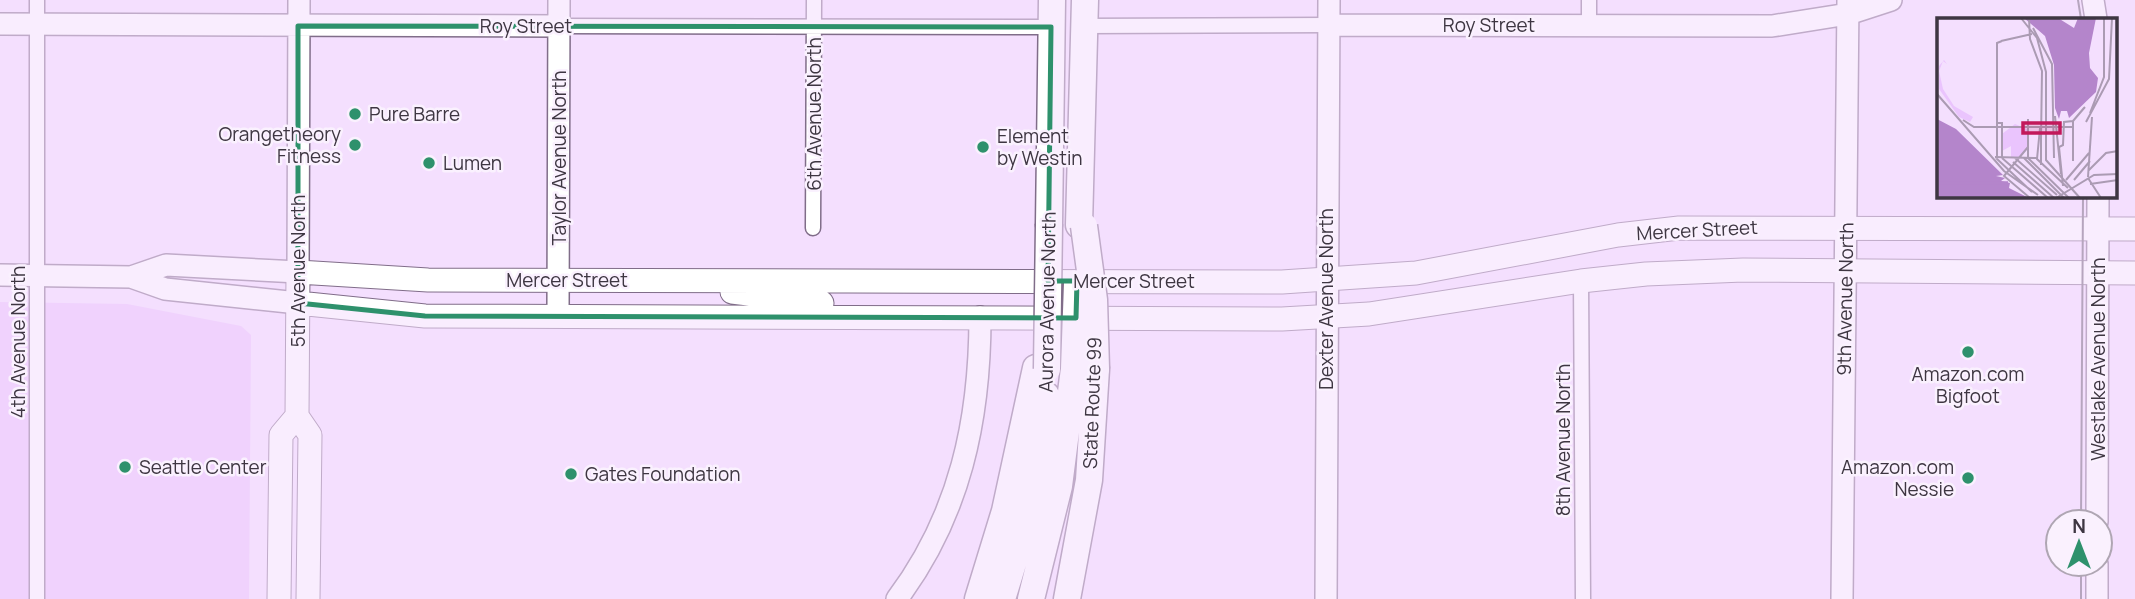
<svg xmlns="http://www.w3.org/2000/svg" width="2135" height="599" font-family="Manrope,sans-serif">
<style>
.green{fill:#eac4fd}
.lines{fill:none;stroke-linecap:round;stroke-linejoin:round}
.street-casing{stroke:#806d89;stroke-width:17}
.secondary-casing{stroke:#806d89;stroke-width:24}
.primary-casing{stroke:#806d89;stroke-width:25}
.highway-casing{stroke:#806d89;stroke-width:29}
.street{stroke:#fff;stroke-width:14}
.secondary{stroke:#fff;stroke-width:21}
.primary{stroke:#fff;stroke-width:23}
.highway{stroke:#fff;stroke-width:26}
.tram{stroke:#6b6071;stroke-width:2}
.highway-bridge-casing{stroke:#806d89;stroke-width:29;stroke-linecap:butt}
.highway-bridge{stroke:#fff;stroke-width:26}
.marked{fill:none;stroke:#2e916c;stroke-width:5;stroke-linejoin:round}
.poi-dot{fill:#2e916c;stroke:#faf1fe;stroke-width:2.5}
.labels{text-anchor:middle;stroke-width:5;stroke-linejoin:round;paint-order:stroke}
.street-label{font-size:19px;fill:#3e3642;stroke:#faf1fe}
.poi-label{font-size:19px;fill:#3e3642;stroke:#faf1fe;text-anchor:start}
.inset-river{fill:none;stroke:#b485cb;stroke-width:3.5}
.inset-road{fill:none;stroke:#ab9bb3;stroke-width:2}
.view{fill:#c2185b;fill-opacity:0.15;stroke:#c2185b;stroke-width:3.5}
.inset-edge{fill:none;stroke:#3e3642;stroke-width:3.5}
</style>
<rect width="100%" height="100%" fill="#f4dffe"/>
<path class="green" d="M 0,302 L 127,304 L 241,326 L 251,335 L 249,599 L 0,599 Z"/>
<g class="lines">
<g class="street-casing">
<path id="street" d="M 1589,24 L 1589,0
M 559,26 L 1051,27
M 1084,26 L 1328,25
M 813,228 L 814,0
M 1581,281 L 1583,599
M 37,599 L 37,0"/>
</g>
<g class="secondary-casing">
<path id="secondary" d="M 2093,0 L 2096,19
M 0,24 L 559,26
M 1328,25 L 1772,26 L 1848,14 L 1891,0
M 0,275 L 131,277 L 165,289 L 298,303
M 131,277 L 166,265 L 298,272 L 299,0
M 558,316 L 559,0
M 2097,522 L 2098,196
M 2097,564 L 2097,599
M 897,599 C 960,515 980,420 980,317
M 1326,599 L 1329,0
M 1842,599 L 1848,0"/>
</g>
<g class="primary-casing">
<path id="primary" d="M 732,292 L 822,303
M 298,303 L 425,316 L 1282,319 L 1369,314 L 1581,281 L 1646,274 L 1743,270 L 2135,273
M 279,599 L 281,435 L 297,416
M 308,599 L 310,435 L 297,416 L 298,272 L 428,280 L 1282,282 L 1416,273 L 1618,235 L 1679,228 L 2135,229"/>
</g>
<g class="highway-casing">
<path id="highway" d="M 1049,224 L 1052,0
M 1079,225 L 1085,0
M 978,599 L 1005,511 L 1036,368
M 1002,599 L 1030,508 L 1046,395
M 1031,599 L 1059,486 L 1074,369
M 1067,599 L 1089,480 L 1096,369"/>
</g>
<use href="#street" class="street"/>
<use href="#secondary" class="secondary"/>
<use href="#primary" class="primary"/>
<use href="#highway" class="highway"/>
<path class="tram" d="M 2078,0 L 2081,19
M 2081,522 L 2083,196
M 2081,599 L 2081,564"/>
<g class="highway-bridge-casing">
<path id="highway-bridge" d="M 1084,226 L 1094,300 L 1096,369
M 1047,369 L 1049,224
M 1074,369 L 1077,283"/>
</g>
<use href="#highway-bridge" class="highway-bridge"/>
</g>
<path d="M0 0H2135V599H0ZM 298,26 L 1051,27 L 1048,281 L 1077,281 L 1076,318 L 425,316 L 298,303 Z" fill="#f4dffe" fill-opacity=".55" fill-rule="evenodd"/>
<path class="marked" d="M 298,26 L 1051,27 L 1048,281 L 1077,281 L 1076,318 L 425,316 L 298,303 Z"/>
<g class="poi-dot">
<circle cx="355" cy="114" r="7"/>
<circle cx="355" cy="145" r="7"/>
<circle cx="983" cy="147" r="7"/>
<circle cx="429" cy="163" r="7"/>
<circle cx="1968" cy="352" r="7"/>
<circle cx="125" cy="467" r="7"/>
<circle cx="571" cy="474" r="7"/>
<circle cx="1968" cy="478" r="7"/>
</g>
<g class="labels">
<g class="street-label">
<text x="1489" y="32">Roy Street</text>
<text x="526" y="33">Roy Street</text>
<text transform="translate(814 114) rotate(-90)" y="7">6th Avenue North</text>
<text transform="translate(559 158) rotate(-90)" y="7">Taylor Avenue North</text>
<text transform="translate(1697 230) rotate(-3)" y="7">Mercer Street</text>
<text transform="translate(298 271) rotate(-90)" y="7">5th Avenue North</text>
<text x="567" y="287">Mercer Street</text>
<text x="1134" y="288">Mercer Street</text>
<text transform="translate(1326 299) rotate(-90)" y="7">Dexter Avenue North</text>
<text transform="translate(1845 299) rotate(-89)" y="7">9th Avenue North</text>
<text transform="translate(1047 302) rotate(-89)" y="7">Aurora Avenue North</text>
<text transform="translate(18 342) rotate(-90)" y="7">4th Avenue North</text>
<text transform="translate(2098 359) rotate(-90)" y="7">Westlake Avenue North</text>
<text transform="translate(1092 403) rotate(-88)" y="7">State Route 99</text>
<text transform="translate(1563 440) rotate(-90)" y="7">8th Avenue North</text>
</g>
<g class="poi-label">
<text x="369" y="121">Pure Barre</text>
<text x="341" y="141" text-anchor="end">Orangetheory<tspan x="341" dy="22">Fitness</tspan></text>
<text x="997" y="143">Element<tspan x="997" dy="22">by Westin</tspan></text>
<text x="443" y="170">Lumen</text>
<text x="1968" y="381" text-anchor="middle">Amazon.com<tspan x="1968" dy="22">Bigfoot</tspan></text>
<text x="139" y="474">Seattle Center</text>
<text x="1954" y="474" text-anchor="end">Amazon.com<tspan x="1954" dy="22">Nessie</tspan></text>
<text x="585" y="481">Gates Foundation</text>
</g>
</g>
<g transform="translate(1937 18)">
<rect width="180" height="180" fill="#f4dffe"/>
<path d="M 2,34 L 2,48 L 7,42 L 10,46 L 6,43 L 2,53 L 6,71 L 17,88 L 36,99 L 33,104 L 22,99 L 2,71 ZM 78,106 L 90,111 L 91,129 L 82,139 L 74,139 L 74,128 L 65,133 L 65,116 Z" fill="#eac4fd"/>
<path d="M 87,0 L 121,0 L 137,10 L 141,0 L 159,0 L 152,35 L 153,50 L 161,60 L 159,74 L 132,100 L 130,93 L 124,93 L 122,101 L 118,90 L 117,47 L 108,18 ZM 0,101 L 19,111 L 66,157 L 59,158 L 68,160 L 64,163 L 73,165 L 72,170 L 92,180 L 0,180 Z" fill="#b485cb"/>
<path class="inset-river" d="M 0,165 L 71,165"/>
<path class="inset-road" d="M 84,0 L 100,20 L 109,54 L 109,142 L 143,180M 92,0 L 93,21 L 105,53 L 104,122M 96,10 L 115,46 L 117,140M 64,23 L 95,16M 0,76 L 67,153 L 101,177M 153,95 L 167,59 L 167,0M 118,98 L 124,156M 26,102 L 37,109 L 136,109M 149,104 L 172,61 L 175,0M 60,105 L 65,105 L 65,140M 103,110 L 100,141 L 131,170M 91,129 L 67,158 L 93,180M 58,139 L 100,140M 59,140 L 95,174M 65,140 L 111,180M 78,140 L 120,177M 87,140 L 127,180M 91,140 L 132,180M 91,140 L 91,101M 60,141 L 60,25 L 65,23M 136,143 L 136,103 L 148,89M 76,144 L 117,180M 104,147 L 104,122M 151,153 L 169,135 L 181,133M 151,159 L 155,99M 151,160 L 164,180M 129,162 L 152,135M 137,162 L 153,143M 153,166 L 181,162M 126,168 L 122,129 L 126,127 L 127,104 L 136,103 L 147,90M 119,180 L 157,157 L 181,156"/>
<path class="view" d="M 86,105 L 123,105 L 123,115 L 86,115 Z"/>
<rect width="180" height="180" class="inset-edge"/>
</g>
<g transform="translate(2079 543)"><circle r="33" fill="#faf1fe" stroke="#afa6b3" stroke-width="2"/>
<path d="M0-5L12 26L0 18L-12 26Z" fill="#2e916c"/>
<text y="-10" font-size="19" font-weight="bold" text-anchor="middle" fill="#3e3642">N</text>
</g>
</svg>
